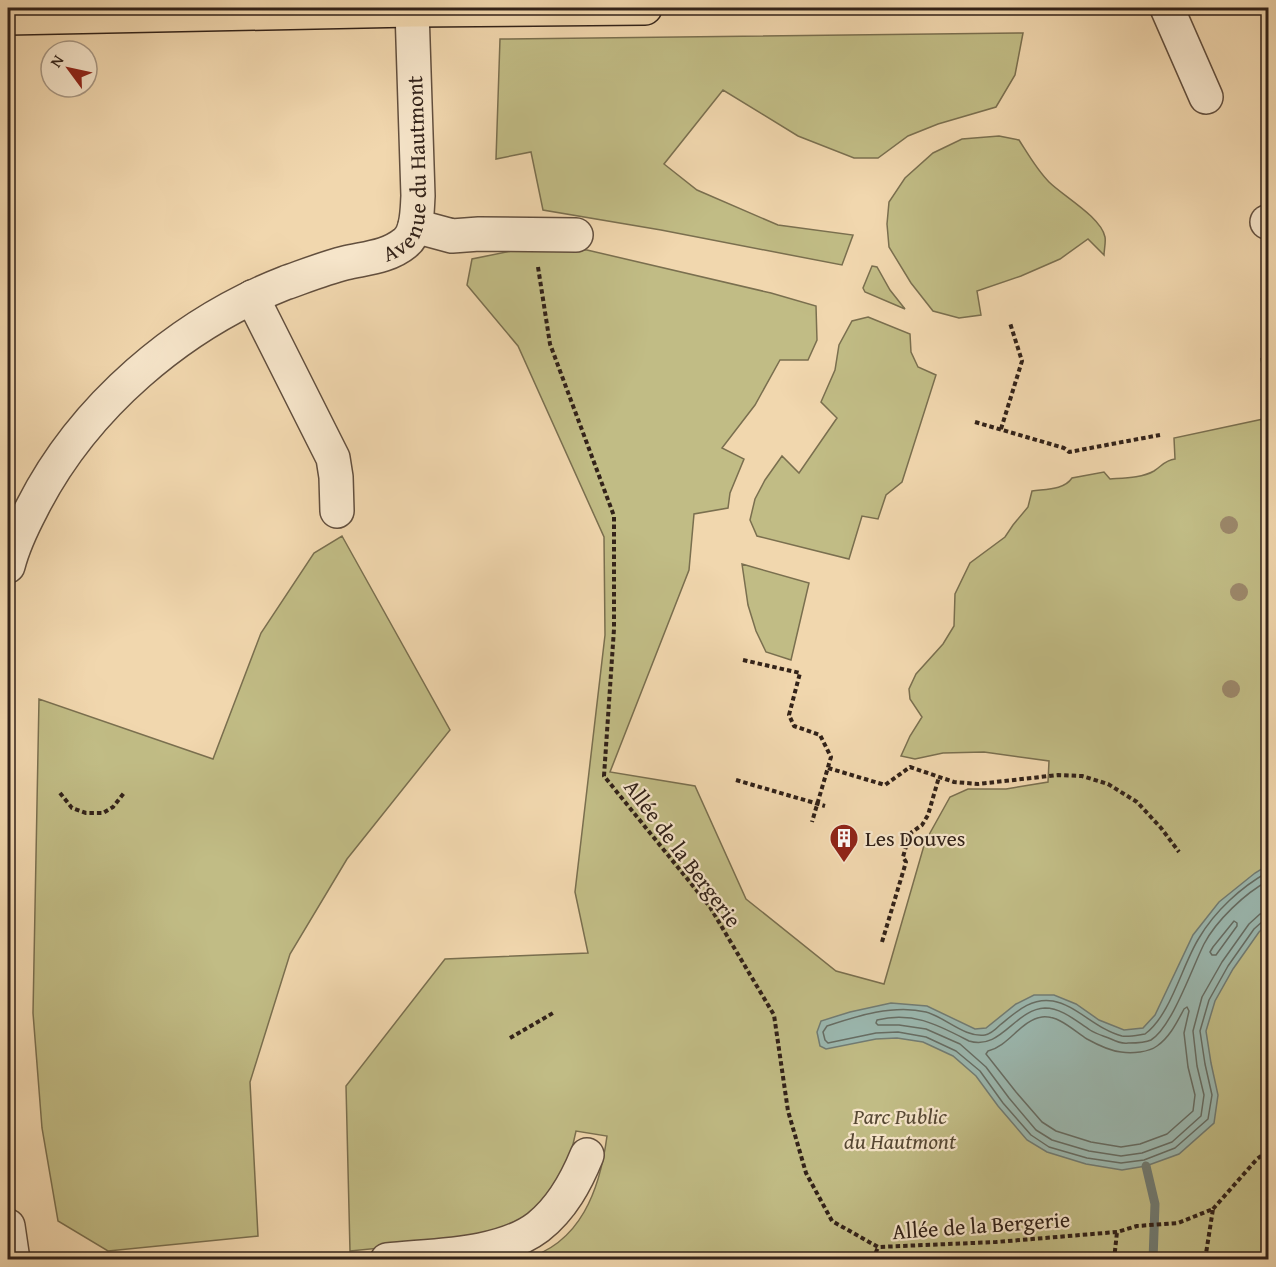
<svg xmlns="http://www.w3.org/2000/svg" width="1276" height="1267" font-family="'Gentium Book Plus',serif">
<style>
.green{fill:#c1bc85;stroke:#7a6f4f;stroke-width:1.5}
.water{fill:#9bb8b0;stroke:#717c74;stroke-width:1.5}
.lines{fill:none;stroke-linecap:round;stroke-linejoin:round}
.shore{stroke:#666d64;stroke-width:1.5}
.stream{stroke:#717c74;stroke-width:9}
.minor-casing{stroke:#624f3e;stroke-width:36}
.major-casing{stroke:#322219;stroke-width:36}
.path{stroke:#322219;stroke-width:4;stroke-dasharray:4.5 3;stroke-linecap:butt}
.minor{stroke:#f6e5ca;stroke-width:33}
.major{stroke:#f1d7ae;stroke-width:33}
.tree{fill:#9c886b}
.labels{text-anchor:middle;stroke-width:4.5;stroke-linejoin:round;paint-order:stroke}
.street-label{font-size:22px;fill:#322219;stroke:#f6e5ca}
.poi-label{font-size:22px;fill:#322219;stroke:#f6e5ca;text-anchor:start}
.park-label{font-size:22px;font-style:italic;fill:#564834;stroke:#f6e5ca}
</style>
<rect width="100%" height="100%" fill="#f1d7ae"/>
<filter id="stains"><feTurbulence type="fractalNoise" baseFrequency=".00333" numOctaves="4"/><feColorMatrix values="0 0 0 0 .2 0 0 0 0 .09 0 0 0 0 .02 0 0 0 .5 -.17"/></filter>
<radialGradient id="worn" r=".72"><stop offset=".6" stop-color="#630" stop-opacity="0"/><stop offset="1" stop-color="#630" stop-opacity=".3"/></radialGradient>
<path class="green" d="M 1023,33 L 1015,75 L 996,107 L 938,124 L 908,136 L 878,158 L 854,158 L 798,136 L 723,90 L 664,164 L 697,190 L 778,225 L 853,235 L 842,265 L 661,230 L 543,210 L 531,152 L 496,159 L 500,39 Z
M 999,136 L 1019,140 C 1028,154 1037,170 1049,182 C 1063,196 1101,217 1105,237 C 1106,242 1104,250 1104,255 L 1088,239 L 1060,259 L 1021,276 L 977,291 L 981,315 L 959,318 L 933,311 L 911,283 L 889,247 L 887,224 L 889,202 L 905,178 L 933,153 L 962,139 Z
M 521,249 L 587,250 L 771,293 L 816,306 L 817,340 L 808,360 L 780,360 L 755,405 L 722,448 L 744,459 L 730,493 L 728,508 L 694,514 L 689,570 L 610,772 L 695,786 L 746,899 L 836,971 L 884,984 L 925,842 L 950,797 L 968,789 L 1006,789 L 1048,782 L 1049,761 L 984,752 L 943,753 L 915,759 L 901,756 L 910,736 L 922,717 L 910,699 L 909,689 L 916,674 L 943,644 L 954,626 L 955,594 L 970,563 L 1005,537 L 1013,525 L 1028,507 L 1032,491 C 1046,489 1064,490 1072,478 L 1104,472 L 1110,479 C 1124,478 1142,478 1154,471 C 1162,466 1165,460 1175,459 L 1174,438 L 1268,418 L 1268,1259 L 524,1259 C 581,1244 600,1189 607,1136 L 576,1131 L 566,1175 L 542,1209 L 493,1237 L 350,1251 L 346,1086 L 445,959 L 588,953 L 575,892 L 605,635 L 604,537 L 518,346 L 467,285 L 472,259 Z
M 872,266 L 877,267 L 890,290 L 905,309 L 865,292 L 863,288 Z
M 868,317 L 910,334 L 911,352 L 918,367 L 936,375 L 902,482 L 886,495 L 878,519 L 862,516 L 849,559 L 757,536 L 750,520 L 755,499 L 765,480 L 782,456 L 799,473 L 837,418 L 821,402 L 835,370 L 839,345 L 852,321 Z
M 1268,358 L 1268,398 L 1261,359 Z
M 342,536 L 450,730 L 347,859 L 290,954 L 250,1082 L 258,1236 L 108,1251 L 58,1221 L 42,1128 L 33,1013 L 39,699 L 213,759 L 261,633 L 314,553 Z
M 742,564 L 809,583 L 791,660 L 766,652 L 756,631 L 748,605 Z"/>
<path class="water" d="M 1268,865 L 1268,924 L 1259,932 L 1233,969 L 1215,1001 L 1206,1031 L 1211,1063 L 1218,1095 L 1214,1123 L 1179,1154 L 1146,1166 L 1122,1170 L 1086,1164 L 1047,1152 L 1027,1140 L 998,1106 L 976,1076 L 953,1056 L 923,1042 L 897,1038 L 876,1039 L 826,1049 L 820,1046 L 817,1032 L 821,1021 L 850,1012 L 891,1003 L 927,1006 L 975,1029 L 986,1028 L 1016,1004 L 1034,995 L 1054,995 L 1076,1004 L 1099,1020 L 1124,1030 L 1143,1028 L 1155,1015 L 1193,935 L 1219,902 L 1255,873 Z"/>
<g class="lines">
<path class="shore" d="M 1268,872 C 1241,887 1215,911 1199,938 C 1182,965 1171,1015 1145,1034 C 1138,1035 1129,1037 1122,1036 C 1097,1030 1076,1005 1053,1001 C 1031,997 1015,1013 1000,1025 C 996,1029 991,1034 985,1035 C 965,1038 945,1017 926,1012 C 894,1004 857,1016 827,1026 L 823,1032 L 825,1040 L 828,1043 L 876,1033 L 898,1032 L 926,1037 L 956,1051 L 980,1071 L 1003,1103 L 1031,1135 L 1049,1147 L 1087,1158 L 1121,1163 L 1144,1160 L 1175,1148 L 1208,1119 L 1212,1095 L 1205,1064 L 1200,1031 L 1209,1000 L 1228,966 L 1254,929 L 1263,921 L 1268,920
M 1268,881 C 1245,893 1216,921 1204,944 C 1192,968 1172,1027 1151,1040 C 1145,1043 1135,1043 1128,1043 C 1122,1044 1117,1042 1111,1039 C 1104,1036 1096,1034 1090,1030 C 1076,1021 1062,1008 1045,1008 C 1015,1009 1001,1051 969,1041 C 938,1025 913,1011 877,1020 L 876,1023 L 878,1025 L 899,1025 L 926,1029 L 960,1044 L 986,1067 L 1009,1098 L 1036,1130 L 1052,1140 L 1089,1151 L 1121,1156 L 1142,1153 L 1172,1142 L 1201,1116 L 1204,1095 L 1197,1066 L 1193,1031 L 1202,997 L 1222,962 L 1249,924 L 1260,914 L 1268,913
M 1234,921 L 1237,923 L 1237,926 L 1216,955 L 1212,955 L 1210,952 L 1213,947 Z
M 1187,1007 L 1189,1011 L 1184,1033 L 1188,1067 L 1195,1095 L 1193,1111 L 1167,1134 L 1140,1144 L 1121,1147 L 1091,1142 L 1056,1131 L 1042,1122 L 1016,1092 L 986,1054 L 988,1051 C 1009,1046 1021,1020 1042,1017 C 1059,1015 1074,1031 1087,1039 C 1096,1044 1111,1051 1121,1052 C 1132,1054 1149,1052 1157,1046 C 1170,1037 1177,1022 1184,1009 Z"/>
<path class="stream" d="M 1146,1166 L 1155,1204 L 1153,1260"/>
<g class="minor-casing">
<g id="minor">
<path d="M 1167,8 L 1206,97"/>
<path d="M 1267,222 L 1268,222"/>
<path d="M 415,226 L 452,236 L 479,234 L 576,235"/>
<path d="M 252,297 L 333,458 L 336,477 L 337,511"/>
<path id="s1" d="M 8,566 C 13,546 22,527 32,508 C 83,407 180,324 285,283 C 305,276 325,268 345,263 C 366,258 388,257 405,243 C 418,233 417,211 418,196 L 412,10"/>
<path d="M 8,1226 L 13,1260"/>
<path d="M 387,1260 C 433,1255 500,1256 538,1227 C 562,1208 576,1182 587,1155"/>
</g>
</g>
<g class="major-casing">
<path id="major" d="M 8,18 L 412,10 L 645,8"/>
</g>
<path class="path" d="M 538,267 L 550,344 L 614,516 L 614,629 L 604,776 L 710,907 L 774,1015 L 788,1111 L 806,1173 L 832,1221 L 878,1247 L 996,1242 L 1117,1232 L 1137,1226 L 1178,1223 L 1213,1209 L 1205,1260
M 975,422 L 1064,448 L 1069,452 L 1160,435
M 1001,429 L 1022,361 L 1010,323
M 743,660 L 800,673 L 789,715 L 794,726 L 820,735 L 831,757 L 812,822
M 828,768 L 885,785 L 910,767 L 954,782 L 978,784 L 1058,775 L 1082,776 L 1108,784 L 1137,802 L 1161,828 L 1179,852
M 736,780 L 825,806
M 60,793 L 72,808 L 86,813 L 103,813 L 113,807 L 124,793
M 882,942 L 906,862 L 903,857 L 909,836 L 912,832 L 922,825 L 928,815 L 939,777
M 510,1038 L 553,1013
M 1213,1209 L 1257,1159 L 1268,1151
M 873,1260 L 878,1247
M 1114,1260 L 1117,1232"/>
<use href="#minor" class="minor"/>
<use href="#major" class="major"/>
</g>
<g class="tree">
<circle cx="1229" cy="525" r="9"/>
<circle cx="1239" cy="592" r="9"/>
<circle cx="1231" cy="689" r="9"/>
</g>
<defs>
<g id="building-pin" transform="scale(1.5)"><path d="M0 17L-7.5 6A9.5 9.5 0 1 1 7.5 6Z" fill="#8f2418" stroke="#f6e5ca"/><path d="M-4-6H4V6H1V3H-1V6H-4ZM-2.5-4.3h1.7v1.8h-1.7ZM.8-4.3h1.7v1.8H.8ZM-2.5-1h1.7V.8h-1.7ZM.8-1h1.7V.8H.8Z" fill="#fff"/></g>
</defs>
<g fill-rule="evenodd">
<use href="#building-pin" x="844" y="838"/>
</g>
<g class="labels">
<g class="street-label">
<text dy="8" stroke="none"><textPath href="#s1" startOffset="609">Avenue du Hautmont</textPath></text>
<text transform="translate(683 853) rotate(53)" y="8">Allée de la Bergerie</text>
<text transform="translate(981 1225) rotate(-4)" y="8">Allée de la Bergerie</text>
</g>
<g class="poi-label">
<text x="865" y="846">Les Douves</text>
</g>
<g class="park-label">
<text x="900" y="1124">Parc Public<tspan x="900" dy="25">du Hautmont</tspan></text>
</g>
</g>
<rect width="1276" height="1267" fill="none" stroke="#f1d7ae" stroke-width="30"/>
<rect x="9" y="9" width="1258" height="1249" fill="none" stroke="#322219" stroke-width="3"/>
<rect x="15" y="15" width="1246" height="1237" fill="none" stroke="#322219" stroke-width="1.5"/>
<g transform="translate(69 69) rotate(303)"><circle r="28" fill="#f6e5ca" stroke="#a89783" stroke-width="1.5"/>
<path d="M0-4.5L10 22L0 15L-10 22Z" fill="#8f2418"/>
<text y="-9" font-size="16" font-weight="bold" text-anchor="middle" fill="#322219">N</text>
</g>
<rect width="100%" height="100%" filter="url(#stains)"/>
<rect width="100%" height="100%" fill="url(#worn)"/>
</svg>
